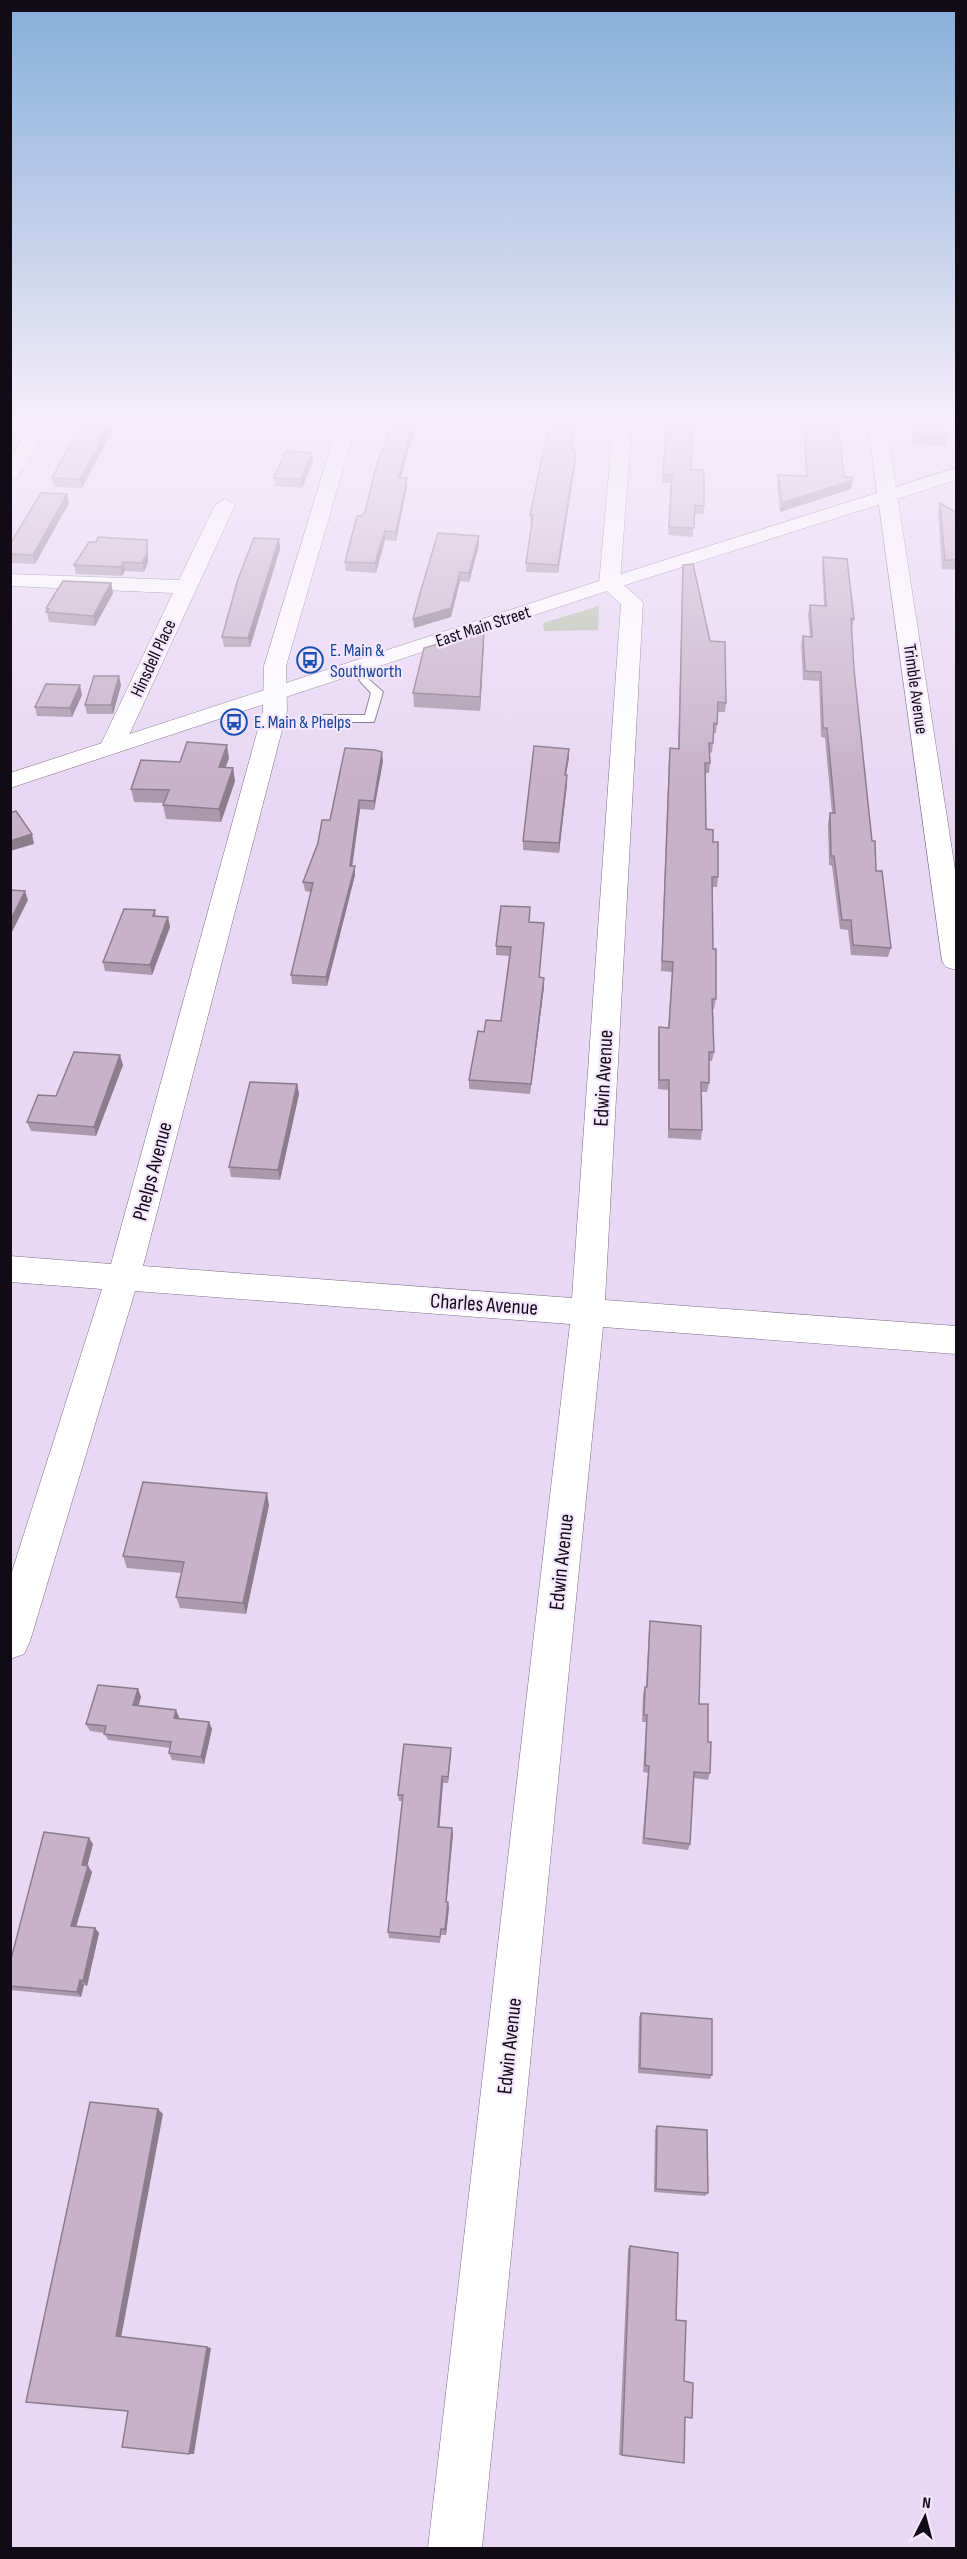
<svg xmlns="http://www.w3.org/2000/svg" width="967" height="2559" font-family="'Sofia Sans Condensed',sans-serif">
<style>
.green{fill:#b7c2ab}
.lines{fill:none;stroke-linecap:round;stroke-linejoin:round}
.lane-casing{stroke:#7c6e87;stroke-width:2}
.street-casing{stroke:#7c6e87;stroke-width:1}
.secondary-casing{stroke:#7c6e87;stroke-width:1}
.lane{fill:#fff;fill-rule:evenodd}
.street{fill:#fff;fill-rule:evenodd}
.secondary{fill:#fff;fill-rule:evenodd}
.wall{fill:#ac99ae}
.shaded-wall{fill:#8c7d8d}
.building{fill:#c8b2ca;stroke:#8c7d8d;stroke-width:1.5}
.labels{text-anchor:middle;stroke-width:4.5;stroke-linejoin:round;paint-order:stroke}
.far-street-label{font-size:18px;fill:#100b14;stroke:#f4e7fd}
.far-transit-label{font-size:18px;fill:#164399;stroke:#f4e7fd;text-anchor:start}
.street-label{font-size:21px;fill:#100b14;stroke:#f4e7fd}
</style>
<rect width="100%" height="100%" fill="#e8d8f4"/>
<path class="green" d="M 599,606 L 598,630 L 544,631 L 543,623 Z"/>
<g class="lines">
<g class="lane-casing">
<path id="lane" d="M 365,676 L 383,692 L 374,722 L 319,722 L 317,719 L 323,715 L 365,715 L 371,693 L 359,680 Z"/>
</g>
<g class="street-casing">
<path id="street" d="M 37,417 L 55,417 L 17,477 L 10,479 L 10,458 Z
M 340,417 L 358,417 L 286,666 L 287,711 L 143,1266 L 572,1298 L 621,604 L 599,584 L 614,417 L 632,417 L 620,582 L 643,602 L 605,1300 L 956,1326 L 956,1354 L 603,1327 L 482,2548 L 428,2548 L 570,1324 L 135,1291 L 30,1641 L 24,1654 L 10,1659 L 10,1578 L 102,1289 L 10,1282 L 10,1256 L 111,1264 L 263,711 L 264,666 Z
M 867,417 L 885,417 L 956,876 L 956,970 L 946,967 L 942,961 Z
M 225,499 L 235,505 L 124,746 L 120,751 L 104,751 L 100,746 L 173,593 L 10,586 L 10,574 L 179,580 L 215,505 Z"/>
</g>
<g class="secondary-casing">
<path id="secondary" d="M 956,468 L 956,480 L 616,588 L 10,788 L 10,773 L 602,580 Z"/>
</g>
<use href="#lane" class="lane"/>
<use href="#street" class="street"/>
<use href="#secondary" class="secondary"/>
</g>
<path class="wall" d="M 86,417 L 119,417 L 82,488 L 54,487 L 52,478 Z
M 395,417 L 418,417 L 401,478 L 407,478 L 407,487 L 396,541 L 385,540 L 376,573 L 346,571 L 345,562 L 362,516 L 365,512 Z
M 658,417 L 693,417 L 691,470 L 704,506 L 704,514 L 694,514 L 693,537 L 668,535 L 671,483 L 662,483 L 666,434 L 662,434 L 663,422 L 658,421 Z
M 803,417 L 839,417 L 839,421 L 837,420 L 844,477 L 851,489 L 780,512 L 777,484 L 778,475 L 806,476 Z
M 909,417 L 943,417 L 947,438 L 945,446 L 912,444 Z
M 572,449 L 576,451 L 576,459 L 558,573 L 526,572 L 526,563 L 532,523 L 530,523 L 530,515 Z
M 313,461 L 302,488 L 275,486 L 274,478 Z
M 67,494 L 69,503 L 35,564 L 10,563 L 10,544 Z
M 940,503 L 957,513 L 957,570 L 942,569 L 938,512 Z
M 279,539 L 280,549 L 250,647 L 224,647 L 222,637 Z
M 479,545 L 469,582 L 460,581 L 451,617 L 414,628 Z
M 148,549 L 148,562 L 144,572 L 125,571 L 122,576 L 76,574 L 74,565 Z
M 823,557 L 854,619 L 852,628 L 851,628 L 854,670 L 872,841 L 876,871 L 891,948 L 888,957 L 851,955 L 848,930 L 840,929 L 832,866 L 829,865 L 828,823 L 830,813 L 832,813 L 825,738 L 821,737 L 819,681 L 803,680 L 801,645 L 803,636 L 810,637 L 808,614 L 810,605 L 824,605 L 822,566 Z
M 683,565 L 710,641 L 726,703 L 725,712 L 718,712 L 716,733 L 714,733 L 712,753 L 710,752 L 710,763 L 709,773 L 705,773 L 706,829 L 713,842 L 718,877 L 717,887 L 712,887 L 713,949 L 716,999 L 714,1009 L 713,1009 L 714,1052 L 712,1061 L 709,1061 L 709,1083 L 707,1092 L 701,1092 L 702,1130 L 701,1140 L 668,1138 L 668,1090 L 658,1089 L 658,1037 L 659,1027 L 668,1028 L 672,972 L 661,971 L 669,758 L 670,748 L 678,749 Z
M 111,583 L 113,593 L 95,626 L 49,622 L 46,608 Z
M 484,643 L 480,711 L 414,707 L 413,693 Z
M 121,685 L 113,714 L 87,714 L 85,705 Z
M 82,695 L 72,717 L 37,716 L 35,707 Z
M 229,758 L 225,767 L 233,768 L 235,781 L 221,822 L 166,819 L 163,805 L 164,803 L 134,802 L 131,789 L 180,762 Z
M 569,758 L 566,775 L 567,784 L 559,853 L 523,850 L 523,841 Z
M 383,761 L 374,810 L 360,809 L 352,866 L 355,866 L 355,875 L 327,986 L 292,984 L 291,975 L 311,892 L 305,891 L 303,882 L 318,843 L 330,820 Z
M 155,910 L 156,916 L 168,917 L 170,927 L 152,975 L 105,971 L 103,962 Z
M 529,922 L 544,923 L 539,977 L 544,987 L 530,1094 L 469,1089 L 469,1080 L 484,1032 L 501,1021 L 509,956 L 496,955 L 496,946 Z
M 123,1065 L 96,1136 L 31,1131 L 27,1122 L 56,1096 Z
M 297,1084 L 299,1094 L 280,1180 L 231,1177 L 229,1167 Z
M 269,1505 L 246,1614 L 180,1608 L 176,1597 L 182,1573 L 127,1568 L 123,1556 Z
M 650,1621 L 699,1704 L 708,1742 L 710,1773 L 708,1780 L 694,1778 L 690,1844 L 688,1850 L 642,1844 L 648,1773 L 643,1772 L 646,1722 L 642,1722 L 643,1694 L 645,1687 L 646,1687 L 649,1628 Z
M 138,1689 L 141,1697 L 138,1706 L 179,1717 L 179,1719 L 209,1722 L 212,1729 L 204,1764 L 172,1760 L 169,1753 L 170,1748 L 108,1740 L 104,1733 L 90,1731 L 86,1724 Z
M 451,1748 L 448,1783 L 443,1783 L 439,1827 L 453,1834 L 446,1902 L 449,1908 L 446,1935 L 441,1935 L 440,1943 L 389,1938 L 388,1932 L 403,1801 L 399,1801 L 398,1795 Z
M 93,1844 L 87,1866 L 92,1872 L 76,1926 L 95,1928 L 99,1933 L 87,1986 L 84,1985 L 81,1997 L 10,1990 L 10,1963 Z
M 641,2013 L 712,2075 L 710,2079 L 638,2073 L 639,2017 Z
M 657,2126 L 708,2193 L 705,2196 L 654,2192 L 655,2130 Z
M 630,2246 L 676,2320 L 684,2381 L 692,2418 L 685,2417 L 684,2463 L 619,2455 L 628,2249 Z"/>
<path class="shaded-wall" d="M 113,417 L 119,417 L 82,488 L 80,479 Z
M 415,417 L 418,417 L 398,487 L 398,478 Z
M 576,417 L 577,417 L 571,458 L 571,449 Z
M 576,451 L 576,459 L 558,573 L 558,565 Z
M 312,453 L 313,461 L 302,488 L 301,479 Z
M 407,478 L 407,487 L 396,541 L 396,532 Z
M 853,480 L 851,489 L 780,512 L 782,503 Z
M 67,494 L 69,503 L 35,564 L 33,555 Z
M 385,531 L 385,540 L 376,573 L 375,563 Z
M 479,536 L 479,545 L 469,582 L 469,573 Z
M 279,539 L 280,549 L 250,647 L 248,638 Z
M 147,540 L 148,549 L 148,562 L 144,572 L 142,563 Z
M 123,562 L 125,571 L 122,576 L 121,567 Z
M 460,572 L 460,581 L 451,617 L 414,628 L 413,619 Z
M 111,583 L 113,593 L 95,626 L 93,616 Z
M 484,630 L 484,643 L 480,711 L 480,697 Z
M 119,676 L 121,685 L 113,714 L 111,705 Z
M 80,685 L 82,695 L 72,717 L 70,708 Z
M 227,745 L 229,758 L 221,780 L 219,767 Z
M 569,749 L 569,758 L 564,784 L 565,775 Z
M 382,752 L 383,761 L 374,810 L 374,801 Z
M 233,768 L 235,781 L 221,822 L 219,809 Z
M 567,775 L 567,784 L 559,853 L 559,843 Z
M 359,800 L 360,809 L 351,875 L 350,866 Z
M 32,834 L 34,844 L 10,851 L 10,841 Z
M 355,866 L 355,875 L 327,986 L 326,977 Z
M 25,891 L 28,900 L 10,936 L 10,921 Z
M 168,917 L 170,927 L 152,975 L 150,965 Z
M 544,978 L 544,987 L 530,1094 L 531,1084 Z
M 120,1055 L 123,1065 L 96,1136 L 94,1127 Z
M 297,1084 L 299,1094 L 280,1180 L 278,1170 Z
M 267,1493 L 269,1505 L 246,1614 L 243,1603 Z
M 138,1689 L 141,1697 L 137,1712 L 133,1705 Z
M 176,1710 L 179,1717 L 177,1725 L 174,1718 Z
M 209,1722 L 212,1729 L 204,1764 L 201,1757 Z
M 451,1748 L 451,1755 L 448,1783 L 448,1777 Z
M 442,1776 L 443,1783 L 439,1833 L 438,1827 Z
M 452,1828 L 453,1834 L 446,1908 L 446,1902 Z
M 89,1838 L 93,1844 L 86,1871 L 82,1865 Z
M 88,1866 L 92,1872 L 75,1931 L 71,1926 Z
M 448,1902 L 449,1908 L 446,1935 L 445,1929 Z
M 95,1928 L 99,1933 L 87,1986 L 83,1981 Z
M 80,1980 L 84,1985 L 81,1997 L 77,1992 Z
M 158,2109 L 163,2114 L 121,2338 L 116,2336 Z
M 207,2347 L 211,2348 L 194,2454 L 189,2454 Z"/>
<path class="building" d="M 86,417 L 113,417 L 80,479 L 52,478 L 75,435 Z
M 395,417 L 415,417 L 398,478 L 407,478 L 396,532 L 385,531 L 375,563 L 345,562 L 357,516 L 362,516 L 365,512 L 376,467 Z
M 551,417 L 576,417 L 571,449 L 576,451 L 558,565 L 526,563 L 533,515 L 530,515 Z
M 664,417 L 693,417 L 691,470 L 704,470 L 704,506 L 695,505 L 694,528 L 669,527 L 672,475 L 663,474 L 666,426 L 663,426 Z
M 804,417 L 837,417 L 844,477 L 853,477 L 853,480 L 782,503 L 778,475 L 807,476 Z
M 912,417 L 943,417 L 947,438 L 914,436 Z
M 286,451 L 312,453 L 301,479 L 274,478 Z
M 41,493 L 67,494 L 33,555 L 10,554 L 10,544 Z
M 940,503 L 957,513 L 957,560 L 945,560 Z
M 438,533 L 479,536 L 469,573 L 460,572 L 451,608 L 413,619 L 421,590 Z
M 98,537 L 147,540 L 147,553 L 142,563 L 123,562 L 121,567 L 74,565 L 89,542 L 96,542 Z
M 254,538 L 279,539 L 248,638 L 222,637 L 238,579 Z
M 823,557 L 847,559 L 854,619 L 851,618 L 854,670 L 872,841 L 875,841 L 876,871 L 882,871 L 891,948 L 853,945 L 851,920 L 842,920 L 834,856 L 831,856 L 830,813 L 835,813 L 827,728 L 823,728 L 821,672 L 805,671 L 803,636 L 812,637 L 810,605 L 826,606 Z
M 693,564 L 710,641 L 725,642 L 726,703 L 718,702 L 717,724 L 714,723 L 713,743 L 709,743 L 710,763 L 705,763 L 706,829 L 713,830 L 713,842 L 718,842 L 718,877 L 712,877 L 713,949 L 716,949 L 716,999 L 712,999 L 714,1052 L 709,1052 L 709,1083 L 701,1082 L 702,1130 L 669,1129 L 669,1080 L 659,1080 L 659,1027 L 669,1028 L 673,962 L 662,961 L 670,748 L 679,749 L 683,565 Z
M 63,581 L 111,583 L 93,616 L 46,612 L 49,609 L 46,608 Z
M 484,630 L 480,697 L 413,693 L 424,648 Z
M 94,676 L 119,676 L 111,705 L 85,705 Z
M 46,684 L 80,685 L 70,708 L 35,707 Z
M 187,742 L 227,745 L 219,767 L 233,768 L 219,809 L 163,805 L 169,790 L 131,789 L 141,760 L 180,762 Z
M 534,746 L 569,749 L 565,775 L 567,775 L 559,843 L 523,841 Z
M 345,748 L 375,750 L 382,752 L 374,801 L 359,800 L 350,866 L 355,866 L 326,977 L 291,975 L 313,883 L 303,882 L 318,843 L 322,820 L 330,820 Z
M 16,811 L 32,834 L 10,841 L 10,813 Z
M 10,890 L 25,891 L 10,921 Z
M 501,906 L 530,907 L 529,922 L 544,923 L 539,977 L 544,978 L 531,1084 L 469,1080 L 478,1031 L 484,1032 L 486,1020 L 501,1021 L 511,947 L 496,946 Z
M 124,909 L 155,910 L 153,916 L 168,917 L 150,965 L 103,962 Z
M 74,1052 L 120,1055 L 94,1127 L 27,1122 L 38,1095 L 56,1096 Z
M 250,1082 L 297,1084 L 278,1170 L 229,1167 Z
M 143,1482 L 267,1493 L 243,1603 L 176,1597 L 184,1562 L 123,1556 Z
M 650,1621 L 701,1626 L 699,1704 L 708,1704 L 708,1742 L 711,1742 L 710,1773 L 694,1772 L 690,1844 L 644,1838 L 649,1766 L 645,1765 L 647,1715 L 644,1715 L 645,1687 L 647,1687 Z
M 98,1685 L 138,1689 L 133,1705 L 176,1710 L 174,1718 L 209,1722 L 201,1757 L 169,1753 L 171,1742 L 104,1734 L 106,1726 L 86,1724 Z
M 404,1744 L 451,1748 L 448,1777 L 442,1776 L 438,1827 L 452,1828 L 446,1902 L 448,1902 L 445,1929 L 441,1929 L 440,1937 L 388,1932 L 403,1795 L 398,1795 Z
M 44,1832 L 89,1838 L 82,1865 L 88,1866 L 71,1926 L 95,1928 L 83,1981 L 80,1980 L 77,1992 L 10,1986 L 10,1963 Z
M 641,2013 L 712,2019 L 712,2075 L 640,2068 Z
M 90,2102 L 158,2109 L 116,2336 L 207,2347 L 189,2454 L 122,2447 L 128,2411 L 26,2402 Z
M 657,2126 L 707,2130 L 708,2193 L 656,2189 Z
M 630,2246 L 678,2253 L 676,2320 L 686,2321 L 684,2381 L 693,2383 L 692,2418 L 685,2417 L 684,2463 L 622,2455 Z"/>
<linearGradient id="sky" x2="0" y2="1"><stop stop-color="#86aed8"/><stop offset="0.54" stop-color="#f5edfa"/><stop offset="1" stop-color="#f5edfa" stop-opacity="0"/></linearGradient>
<rect width="967" height="775" fill="url(#sky)"/>
<defs>
<g id="bus-ring" transform="scale(1.35)"><circle r="9.5" fill="#f4e7fd" stroke="#1a4fb4" stroke-width="1.5"/><path d="M-5-6H5V4H4V6H2V4H-2V6H-4V4H-5ZM-3.5-4V0h7V-4ZM-3.5 1.2v1.5H-2V1.2ZM2 1.2v1.5H3.5V1.2Z" fill="#1a4fb4"/></g>
</defs>
<g fill-rule="evenodd">
<use href="#bus-ring" x="310" y="660"/>
<use href="#bus-ring" x="234" y="722"/>
</g>
<g class="labels">
<g class="far-street-label">
<text transform="translate(483 626) rotate(-18)" y="6">East Main Street</text>
<text transform="translate(153 658) rotate(-65)" y="6">Hinsdell Place</text>
<text transform="translate(916 689) rotate(82)" y="6">Trimble Avenue</text>
</g>
<g class="far-transit-label">
<text x="330" y="656">E. Main &amp;<tspan x="330" dy="21">Southworth</tspan></text>
<text x="254" y="728">E. Main &amp; Phelps</text>
</g>
<g class="street-label">
<text transform="translate(603 1078) rotate(-87)" y="7">Edwin Avenue</text>
<text transform="translate(152 1171) rotate(-75)" y="7">Phelps Avenue</text>
<text transform="translate(484 1304) rotate(4)" y="7">Charles Avenue</text>
<text transform="translate(561 1562) rotate(-84)" y="7">Edwin Avenue</text>
<text transform="translate(509 2046) rotate(-84)" y="7">Edwin Avenue</text>
</g>
</g>
<rect width="967" height="2559" fill="none" stroke="#100b14" stroke-width="24"/>
<g transform="translate(925 2517) rotate(6)" stroke="#f4e7fd" stroke-width="4.5" paint-order="stroke">
<path d="M0-4.5L10 22L0 15L-10 22Z" fill="#100b14"/>
<text y="-9" font-size="16" font-weight="bold" text-anchor="middle" fill="#100b14">N</text>
</g>
</svg>
